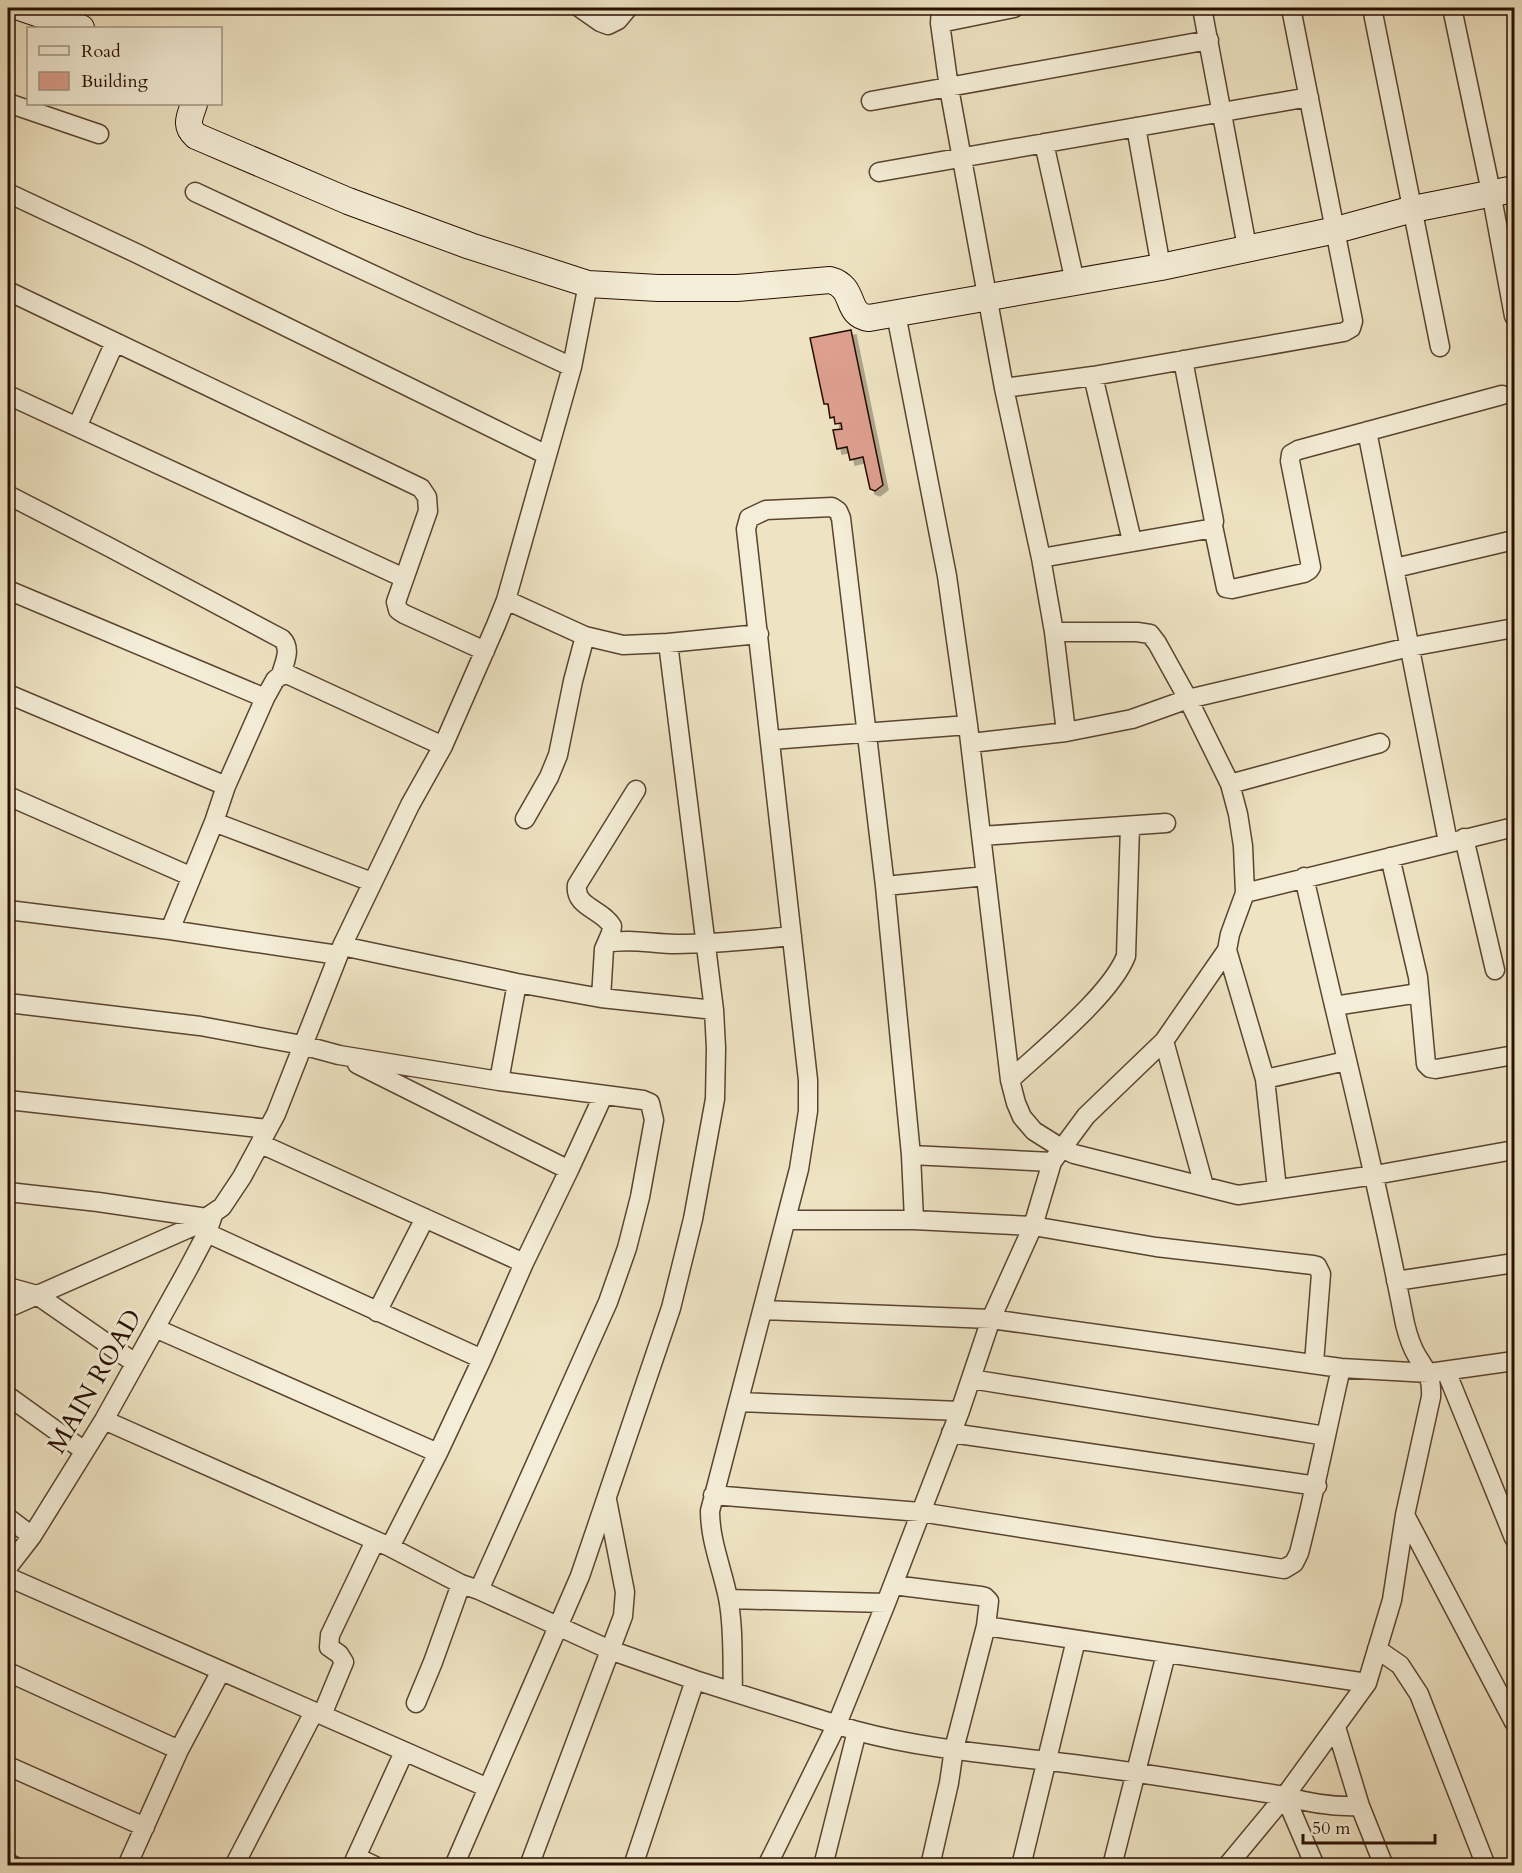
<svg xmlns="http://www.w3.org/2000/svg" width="1522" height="1873" font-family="Cardo,serif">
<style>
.building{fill:#dd9f8e;stroke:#280f00;stroke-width:1.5;filter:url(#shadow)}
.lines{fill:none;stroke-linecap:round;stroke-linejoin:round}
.street-casing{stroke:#5a4430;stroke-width:21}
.secondary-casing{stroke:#280f00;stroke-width:28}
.street{stroke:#f4edd7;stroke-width:18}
.secondary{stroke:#f4edd7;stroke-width:26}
.labels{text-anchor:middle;stroke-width:6;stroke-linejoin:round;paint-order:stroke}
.street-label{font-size:26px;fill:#280f00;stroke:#f4edd7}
</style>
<defs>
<filter id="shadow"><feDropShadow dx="5" dy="5" stdDeviation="0" flood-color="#0004"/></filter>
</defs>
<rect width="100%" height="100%" fill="#eee3c2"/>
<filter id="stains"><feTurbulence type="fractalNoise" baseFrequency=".00333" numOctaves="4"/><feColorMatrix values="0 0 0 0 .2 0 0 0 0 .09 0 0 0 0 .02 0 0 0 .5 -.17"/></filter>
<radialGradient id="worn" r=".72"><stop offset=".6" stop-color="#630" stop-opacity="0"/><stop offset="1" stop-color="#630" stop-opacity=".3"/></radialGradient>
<path class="building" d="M 851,330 L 883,485 L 875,491 L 870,489 L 863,457 L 850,460 L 847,447 L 837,449 L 833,430 L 842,429 L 841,423 L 835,424 L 834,417 L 830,418 L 828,404 L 824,404 L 810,338 Z"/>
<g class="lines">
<g class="street-casing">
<path id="street" d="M 580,8 L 600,22 L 608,25 L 618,20 L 628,8
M 941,8 L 940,23 L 949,88 L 1004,388 L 1041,558 L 1054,632 L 1066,732 L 971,743
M 1202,8 L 1247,247
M 1372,8 L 1440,347
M 1452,8 L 1491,192 L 1514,316
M 940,23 L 1014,8
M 871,101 L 1209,40
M 8,103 L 99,134
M 1136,127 L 1161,267
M 1044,143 L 1075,282
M 879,172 L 1309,97
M 195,192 L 572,367
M 8,193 L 138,254 L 547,455
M 8,291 L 421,488 L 427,497 L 428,511 L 396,602 L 398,610 L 404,614 L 485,651
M 896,314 L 947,576 L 968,725 L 1010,1080 L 1016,1103 L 1022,1117 L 1034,1131 L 1061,1148 L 1074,1154 L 1238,1195 L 1375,1175 L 1514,1150
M 1093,376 L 1132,541
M 1004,388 L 1093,376 L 1344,332 L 1351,328 L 1353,321 L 1291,8
M 8,395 L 404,578
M 77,427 L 115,342
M 1367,431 L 1448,842
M 8,495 L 109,547 L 282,639 C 292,649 284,663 281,675
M 1213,526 L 1226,588 L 1232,589 L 1304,573 L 1309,570 L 1311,567 L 1290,461 L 1291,454 L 1298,450 L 1502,395
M 1041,558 L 1208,529 L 1213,526 L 1214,521 L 1183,360
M 1395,568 L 1514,540
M 8,590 L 265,698
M 506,600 L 585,636 L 623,645 L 668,643 L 759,634
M 8,694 L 226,786
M 1066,732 L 1132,719 L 1188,699 L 1410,647 L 1514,628
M 771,740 L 968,725
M 1230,784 L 1380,743
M 8,796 L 190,876
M 525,819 L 549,777 L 558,755 L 573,681 L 585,636
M 214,822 L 372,882
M 981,836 L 1166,823
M 1464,838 L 1495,970
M 1390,857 L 1418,977 L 1426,1064 L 1430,1068 L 1436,1069 L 1514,1055
M 885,886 L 986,876
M 1245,893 L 1514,827
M 8,910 L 170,930 L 338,955
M 170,930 L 214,822 L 226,786 L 265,698 L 275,680 L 281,675 L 289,675 L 443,746
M 607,943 C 628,938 654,944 676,944 C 715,944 754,940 792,936
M 342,946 L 517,983 L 601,998 L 714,1010
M 1227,950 L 1265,1079 L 1277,1189
M 601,998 L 604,949 L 611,933 L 612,926 C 602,909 574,907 577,885 L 636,790
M 8,1003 L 200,1026 L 302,1045 L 339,1055 L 499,1081 L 643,1100 L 650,1103 L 654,1120 L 640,1197 L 627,1248 L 608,1302 L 479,1590
M 1334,1006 L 1419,993
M 1164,1041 L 1204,1186
M 357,1064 L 569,1170 L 524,1263 L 482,1359 L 438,1453 L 390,1547
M 1265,1079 L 1346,1061
M 1010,1080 C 1043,1049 1110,996 1126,956 L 1130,826
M 499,1081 L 517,983
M 8,1100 L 268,1129
M 261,1144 L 524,1263
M 911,1155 L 1052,1162
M 569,1170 L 603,1096
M 8,1192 L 98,1202 L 207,1218
M 787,1220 L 914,1220 L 1033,1226 L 1156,1247 L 1313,1265 L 1317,1266 L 1321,1274 L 1314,1363
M 207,1233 L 482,1359
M 1396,1281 L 1514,1263
M 8,1287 L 37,1295 L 135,1363
M 8,1308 L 194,1226 L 222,1207 L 242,1177 L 276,1114 L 342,946 L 410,805 L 443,746 L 496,625 L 506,600 L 572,367 L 588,284
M 763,1310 L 991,1319 L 1341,1368 L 1429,1373 L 1514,1361
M 377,1312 L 425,1218
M 155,1328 L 438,1453
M 1446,1371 L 1514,1538
M 971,1379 L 1326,1436
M 8,1396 L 83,1450
M 739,1402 L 960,1411
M 104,1420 L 390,1547 L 461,1584 L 479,1590 L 610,1650 L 695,1680 L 857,1731 C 927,1750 1002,1755 1073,1764 C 1144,1773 1215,1785 1285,1796 C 1311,1804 1334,1807 1360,1806
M 951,1433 L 1317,1486
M 713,1495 L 920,1512 L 1284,1569 L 1294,1563 L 1299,1553 C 1315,1491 1327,1429 1341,1368
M 1405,1515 L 1514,1722
M 8,1518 L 32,1536
M 8,1567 L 32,1536 L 104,1420 L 188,1269 L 207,1233 L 213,1215
M 8,1577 L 488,1788
M 893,1585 L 981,1596 L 985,1597 L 989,1601 L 986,1626 L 954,1749 L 949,1783 L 930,1866
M 728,1599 L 886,1603
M 986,1626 L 1367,1683
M 1377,1649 L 1400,1665 L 1419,1694 L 1486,1866
M 8,1672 L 179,1750 L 127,1866
M 733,1691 C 732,1660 734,1628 728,1598 C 722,1568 710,1541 710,1511 L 799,1169 L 808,1111 L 808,1080 L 746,529 L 749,518 L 766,510 L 832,507 L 838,511 L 841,518 L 885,886 L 911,1155 L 914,1220
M 416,1703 L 433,1662 L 461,1584
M 322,1715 L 344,1662 L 339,1654 L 329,1647 L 330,1635 L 375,1541
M 1336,1727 L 1360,1806 L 1384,1866
M 179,1750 L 221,1671
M 8,1766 L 145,1827
M 1285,1796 L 1315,1866
M 356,1857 L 375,1866
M 8,1863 L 14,1866
M 234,1866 L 314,1712
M 352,1866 L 404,1752
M 454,1866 L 580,1576 L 671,1308 L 693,1219 L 715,1099 L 716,1048 L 714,1010 L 668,643
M 529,1866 L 623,1616 L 625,1592 L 607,1500
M 633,1866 L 695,1680
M 767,1866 L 837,1724 L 886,1603 L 960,1411 L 991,1319 L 1033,1226 L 1052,1162 L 1086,1116 L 1164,1041 L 1227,950 L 1230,934 L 1245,893 L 1243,846 L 1238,814 L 1230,784 L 1188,699 L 1157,643 L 1150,634 L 1137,632 L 1054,632
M 823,1866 L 857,1731
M 1021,1866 L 1076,1640
M 1112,1866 L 1166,1654
M 1227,1866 L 1285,1796 L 1367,1683 L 1392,1600 L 1405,1515 L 1431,1397 C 1432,1377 1427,1372 1417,1356 C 1411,1346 1408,1336 1405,1324 C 1376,1174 1338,1026 1304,877"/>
</g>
<g class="secondary-casing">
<path id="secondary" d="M 22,8 L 81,28
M 194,104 C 190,117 184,125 196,136 L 348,201 L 470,246 L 588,284 L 658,288 L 737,288 L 830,280 C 857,287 844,315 869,318 L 1161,267 L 1336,230 L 1413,209 L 1514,189"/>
</g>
<use href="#street" class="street"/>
<use href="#secondary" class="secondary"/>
</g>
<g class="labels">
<g class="street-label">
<text transform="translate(94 1381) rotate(-60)" y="9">MAIN ROAD</text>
</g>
</g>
<rect width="1522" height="1873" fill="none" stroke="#eee3c2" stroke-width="30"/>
<rect x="9" y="9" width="1504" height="1855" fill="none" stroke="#280f00" stroke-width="3"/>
<rect x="15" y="15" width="1492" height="1843" fill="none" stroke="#280f00" stroke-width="1.5"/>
<rect x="27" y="27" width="195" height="78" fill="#f4edd7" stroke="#a29481" stroke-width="1.5"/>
<rect x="39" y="46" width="30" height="9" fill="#f4edd7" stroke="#a29481" stroke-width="1.5"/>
<text x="81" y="57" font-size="18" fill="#280f00">Road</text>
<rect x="39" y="72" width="30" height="18" fill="#dd9f8e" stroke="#a29481" stroke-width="1.5"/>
<text x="81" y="87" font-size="18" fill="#280f00">Building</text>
<path d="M1303 1834v9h132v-9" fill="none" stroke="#280f00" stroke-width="3"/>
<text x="1312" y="1834" font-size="18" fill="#280f00" stroke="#f4edd7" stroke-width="4.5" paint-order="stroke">50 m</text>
<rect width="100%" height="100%" filter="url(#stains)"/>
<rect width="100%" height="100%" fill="url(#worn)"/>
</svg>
